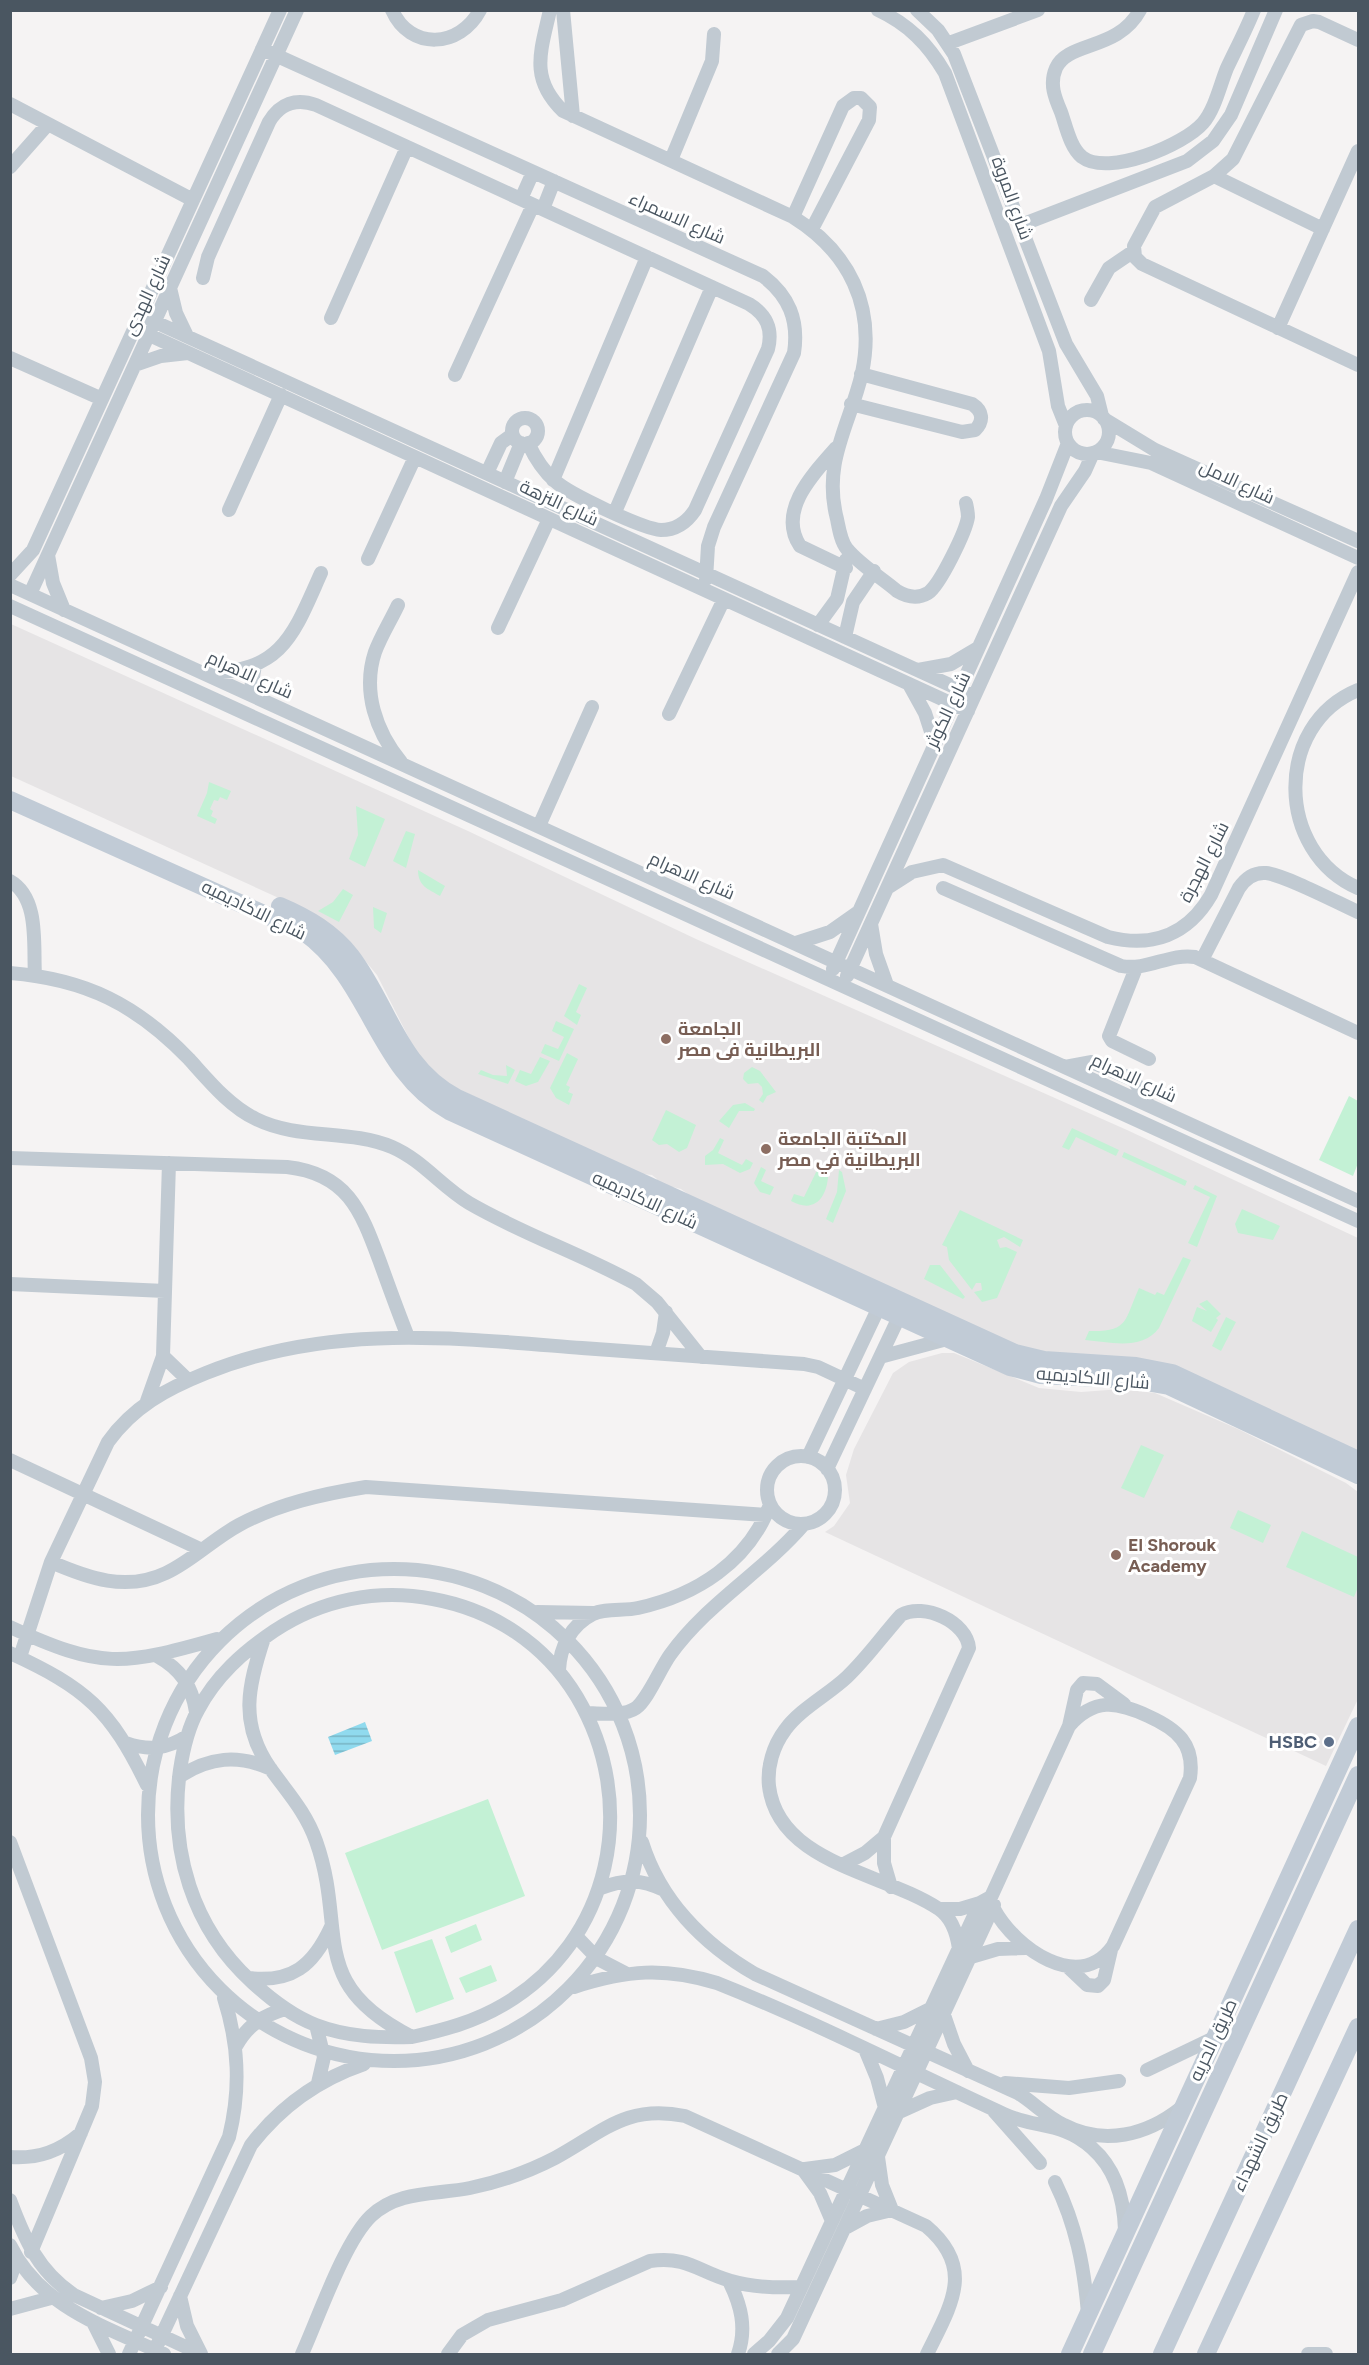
<svg xmlns="http://www.w3.org/2000/svg" width="1369" height="2365" font-family="Figtree,Cairo,sans-serif">
<style>
.education{fill:#e6e4e5}
.garden{fill:#c3f1d5}
.water{fill:url(#water-rules)}
.lines{fill:none;stroke-linecap:round;stroke-linejoin:round}
.street{stroke:#c1cad2;stroke-width:14}
.secondary{stroke:#c1cbd6;stroke-width:18}
.education-dot{fill:#8d6e63;stroke:#fff;stroke-width:2}
.service-dot{fill:#5c6f8a;stroke:#fff;stroke-width:2}
.labels{text-anchor:middle;stroke-width:6;stroke-linejoin:round;paint-order:stroke}
.street-label{font-size:18px;fill:#4a5661;stroke:#fff}
.education-label{font-size:18px;font-weight:bold;fill:#785e54;stroke:#fff;text-anchor:start}
.service-label{font-size:18px;font-weight:bold;fill:#4e5e75;stroke:#fff;text-anchor:end}
</style>
<defs>
<pattern id="water-rules" width="6" height="5" patternUnits="userSpaceOnUse" patternTransform="scale(1.5)"><rect width="6" height="5" fill="#90daee"/><path d="M0 2.5h6" fill="none" stroke="#78b4c4"/></pattern>
</defs>
<rect width="100%" height="100%" fill="#f5f3f3"/>
<path class="education" d="M 11,624 L 468,831 L 696,939 L 1127,1130 L 1358,1238 L 1358,1451 L 1033,1352 L 697,1201 L 681,1189 L 673,1187 L 672,1189 L 656,1182 L 657,1179 L 652,1175 L 633,1173 L 442,1081 L 416,1052 L 377,975 L 357,951 L 303,909 L 11,776 Z
M 942,1353 L 954,1353 L 1039,1388 L 1081,1392 L 1122,1389 L 1155,1393 L 1238,1429 L 1346,1483 L 1358,1492 L 1358,1699 L 1326,1766 L 825,1532 L 834,1526 L 850,1503 L 846,1475 L 854,1449 L 893,1373 L 909,1362 Z"/>
<path class="garden" d="M 209,782 L 231,791 L 227,800 L 220,797 L 218,801 L 214,800 L 210,809 L 213,811 L 211,816 L 217,819 L 215,824 L 197,816 L 207,793 Z
M 356,806 L 385,819 L 365,867 L 349,859 L 358,835 Z
M 406,831 L 415,834 L 406,868 L 393,861 Z
M 418,870 L 445,886 L 440,896 C 428,889 418,886 418,870 Z
M 343,889 L 353,895 L 339,922 L 318,911 L 333,902 Z
M 373,907 L 387,913 L 381,933 L 374,928 Z
M 579,984 L 587,988 L 576,1012 L 581,1015 L 577,1025 L 564,1016 Z
M 556,1021 L 574,1029 L 559,1061 L 541,1053 L 545,1044 L 558,1049 L 564,1037 L 552,1031 Z
M 567,1053 L 578,1059 L 566,1085 L 570,1087 L 568,1092 L 573,1094 L 569,1105 L 556,1098 L 550,1088 Z
M 540,1057 L 550,1061 L 538,1082 L 526,1086 L 515,1081 L 520,1070 L 531,1074 Z
M 506,1065 L 515,1070 L 508,1084 L 478,1074 L 481,1070 L 493,1075 L 507,1076 Z
M 752,1067 L 760,1071 L 776,1092 L 767,1096 L 763,1103 L 759,1100 L 763,1094 L 762,1087 L 758,1083 L 748,1084 L 743,1079 L 744,1073 Z
M 1349,1096 L 1358,1101 L 1358,1163 L 1353,1176 L 1319,1160 Z
M 745,1103 L 755,1109 L 754,1111 L 739,1111 L 729,1128 L 719,1121 L 733,1105 Z
M 666,1110 L 696,1125 L 687,1148 L 679,1152 L 667,1144 L 659,1145 L 652,1140 Z
M 1072,1128 L 1119,1150 L 1116,1156 L 1076,1137 L 1069,1150 L 1062,1147 Z
M 720,1138 L 724,1140 L 718,1153 L 742,1165 L 746,1159 L 753,1163 L 750,1169 L 740,1173 L 723,1164 L 705,1165 L 705,1156 L 713,1150 Z
M 1124,1152 L 1187,1181 L 1185,1186 L 1122,1157 Z
M 820,1164 L 828,1167 C 830,1192 818,1216 791,1201 L 794,1194 L 804,1197 Z
M 761,1167 L 766,1170 L 761,1181 L 774,1187 L 770,1195 L 760,1192 L 754,1183 Z
M 839,1170 L 842,1172 L 846,1191 L 833,1223 L 826,1219 L 837,1192 Z
M 1195,1185 L 1217,1196 L 1197,1247 L 1188,1243 L 1210,1197 L 1193,1189 Z
M 1242,1209 L 1280,1226 L 1273,1240 L 1238,1233 L 1235,1224 Z
M 960,1210 L 1023,1240 L 1020,1247 L 1004,1237 L 997,1240 L 1000,1248 L 1006,1247 L 1017,1252 L 997,1298 L 982,1302 L 974,1292 L 982,1290 L 981,1283 L 976,1283 L 972,1290 L 949,1260 L 947,1247 L 942,1245 Z
M 1183,1257 L 1191,1260 L 1159,1328 C 1142,1351 1110,1342 1085,1340 L 1089,1331 C 1129,1332 1124,1321 1139,1288 L 1155,1295 L 1157,1292 L 1164,1295 Z
M 930,1265 L 940,1265 L 965,1297 L 963,1299 L 924,1279 Z
M 1207,1300 L 1221,1314 L 1216,1318 L 1218,1320 L 1211,1332 L 1192,1321 L 1197,1307 L 1207,1311 L 1199,1304 Z
M 1226,1317 L 1236,1322 L 1221,1351 L 1212,1346 Z
M 1141,1445 L 1164,1455 L 1144,1498 L 1121,1488 Z
M 1238,1510 L 1271,1525 L 1263,1543 L 1230,1528 Z
M 1302,1531 L 1358,1557 L 1358,1587 L 1354,1597 L 1286,1567 Z
M 488,1799 L 525,1896 L 382,1950 L 345,1853 Z
M 476,1924 L 482,1940 L 451,1953 L 445,1937 Z
M 432,1939 L 454,1999 L 416,2013 L 394,1952 Z
M 491,1965 L 497,1981 L 466,1993 L 459,1978 Z"/>
<path class="water" d="M 365,1722 L 372,1741 L 335,1755 L 328,1737 Z"/>
<g class="lines">
<path class="street" d="M 392,10 C 410,51 460,48 480,10
M 550,10 C 541,51 529,78 563,111 L 793,217 C 849,252 876,306 862,373 C 850,425 822,462 837,519 C 839,529 841,542 847,549 C 860,565 882,578 897,591 C 907,597 918,599 928,593 C 940,585 966,531 968,517 C 968,512 967,508 966,503
M 563,10 L 573,116
M 878,10 C 908,24 928,44 945,73 L 1049,351 L 1058,406 L 1066,426
M 917,10 L 938,30 L 954,54 L 1066,344 L 1097,396 L 1102,416
M 1140,10 C 1118,51 1068,41 1056,68 C 1049,84 1055,98 1061,112 C 1066,126 1070,147 1082,157 C 1108,177 1184,145 1203,123 C 1215,109 1220,85 1227,68 C 1236,49 1246,30 1254,10
M 1358,40 L 1319,22 L 1313,21 L 1301,25 L 1233,159 L 1214,176 L 1155,207 L 1134,246 L 1135,257 L 1142,264 L 1358,365
M 949,43 L 1038,10
M 262,49 L 763,276 C 789,296 799,320 794,353 L 714,527 L 708,546 L 706,579
M 10,104 L 193,200
M 671,160 L 712,61 L 714,34
M 10,167 L 48,124
M 1214,176 L 1323,229
M 521,199 L 533,172
M 543,209 L 554,181
M 793,217 L 843,106 L 854,98 L 861,98 L 870,107 L 869,120 L 812,229
M 1021,225 L 1187,161 L 1213,141 L 1231,115 L 1276,10
M 203,278 L 208,257 L 269,122 C 280,103 296,98 316,105 L 749,304 C 767,315 773,329 768,349 L 695,510 C 687,522 677,530 661,530 C 643,529 569,494 555,481 C 543,471 535,458 528,443
M 170,288 L 176,313 L 187,336
M 1091,300 L 1109,268 L 1134,251
M 140,315 L 974,696
M 331,318 L 407,147
M 134,328 L 968,711
M 1278,328 L 1358,151
M 10,358 L 102,399
M 135,365 L 161,356 L 188,353
M 455,375 L 533,205
M 851,404 L 962,432 L 975,430 C 984,421 983,411 972,404 L 861,374
M1065 432a22 22 0 1 1 44 0a22 22 0 1 1-44 0Z
M512 431a13 13 0 1 1 26 0a13 13 0 1 1-26 0Z
M 1104,419 L 1155,450 L 1358,541
M 836,448 C 813,474 777,511 800,546 L 846,568
M 1096,452 L 1151,463 L 1358,558
M 487,473 L 501,443 L 512,435
M 553,480 L 647,257
M 505,482 L 521,443
M 229,510 L 281,395
M 615,512 L 712,287
M 48,555 L 53,583 L 64,610
M 368,559 L 415,457
M 10,575 L 33,550 L 280,10
M 10,585 L 1358,1201
M 30,594 L 297,10
M 398,605 C 391,620 381,636 375,652 C 362,691 376,732 401,762
M 10,606 L 1358,1221
M 818,625 L 837,599 L 846,560
M 498,628 L 549,519
M 845,637 L 853,602 L 874,571
M 918,670 L 951,664 L 978,648
M 207,673 C 283,672 294,633 321,573
M 909,684 L 925,713 L 935,744
M 1358,690 C 1273,725 1276,852 1358,888
M 250,694 L 255,665
M 669,714 L 724,599
M 539,826 L 592,707
M 10,881 C 40,898 33,946 35,975
M 887,888 L 912,872 L 943,865 L 1108,937 C 1152,948 1188,935 1211,895 L 1358,572
M 943,888 L 1121,966 C 1147,971 1170,953 1195,957 L 1358,1033
M 871,924 L 876,954 L 887,985
M 796,943 L 830,932 L 857,913
M 1202,960 L 1239,888 C 1245,879 1254,872 1266,873 C 1285,875 1338,903 1358,912
M 1136,968 L 1109,1036 L 1112,1041 L 1149,1059
M 833,969 L 1046,499 L 1068,443
M 10,973 C 86,979 137,1005 189,1059 C 209,1081 229,1106 256,1119 C 298,1140 349,1129 392,1147 C 422,1160 442,1187 469,1203 C 522,1234 582,1254 636,1284 L 657,1302 L 701,1357
M 847,976 L 1061,506 L 1085,471 L 1093,453
M 1065,1067 L 1092,1062 L 1134,1080 L 1148,1104
M 10,1158 L 287,1167 C 348,1174 361,1211 380,1262 C 389,1287 398,1312 408,1337
M 10,1284 L 165,1291
M 656,1353 L 663,1333 L 666,1312
M 163,1356 L 188,1380
M 880,1357 L 947,1339
M 147,1401 L 163,1356 L 169,1163
M767 1490a34 34 0 1 1 68 0a34 34 0 1 1-68 0Z
M 808,1457 L 879,1307
M 10,1460 L 200,1549
M 827,1469 L 899,1317
M 51,1562 C 88,1578 126,1592 166,1573 C 192,1561 213,1539 239,1525 C 278,1504 322,1494 366,1487 L 766,1515
M148 1815a246 246 0 1 1 492 0a246 246 0 1 1-492 0Z
M 537,1612 L 593,1613
M 10,1627 C 101,1669 122,1666 217,1639
M 264,1638 C 248,1686 239,1723 270,1768 C 287,1792 306,1812 316,1841 C 348,1931 305,1983 412,2037 C 444,2030 474,2022 503,2005 C 612,1942 640,1803 577,1697 C 545,1644 493,1610 433,1599 C 377,1588 321,1600 274,1631 C 243,1652 216,1676 198,1710 C 188,1728 183,1750 180,1770 C 169,1850 192,1928 253,1983 C 272,2000 292,2016 316,2025 C 347,2037 380,2038 412,2037
M 10,1653 C 86,1688 110,1709 147,1785
M 157,1656 C 180,1669 192,1685 196,1712
M 20,1657 L 51,1562 L 108,1442 C 133,1407 166,1389 206,1373 C 330,1323 453,1338 582,1348 C 656,1353 730,1359 804,1364 L 818,1367 L 865,1389
M 559,1670 C 560,1647 571,1625 593,1614 C 604,1608 625,1611 638,1608 C 697,1595 748,1562 770,1505
M 586,1713 C 600,1713 623,1717 636,1708 C 648,1699 660,1669 670,1655 C 707,1603 763,1572 804,1524
M 1069,1726 L 1077,1690 L 1083,1683 L 1097,1684 L 1124,1704
M 126,1743 C 149,1751 167,1749 187,1736
M 179,1777 C 209,1757 238,1754 271,1769
M 10,1842 L 91,2058 L 95,2082 L 92,2106 L 31,2252
M 642,1842 C 660,1900 703,1944 755,1974 L 1018,2093 C 1034,2103 1047,2117 1064,2125 C 1104,2146 1147,2135 1181,2108
M 844,1864 L 865,1853 L 884,1837
M 891,1887 L 884,1863 L 884,1837 L 969,1648 C 967,1622 924,1602 901,1615 C 883,1635 867,1658 847,1677 C 828,1695 800,1709 785,1730 C 773,1746 767,1767 769,1786 C 778,1864 886,1873 939,1909 C 952,1918 957,1934 959,1949
M 601,1888 C 624,1879 641,1879 664,1890
M 939,1909 L 960,1909 L 980,1903
M 576,1936 L 598,1959 L 625,1973
M 971,1957 L 998,1949 L 1026,1948
M 1069,1968 L 1087,1985 L 1098,1986 L 1104,1980 L 1111,1950
M 248,1978 C 292,1983 313,1966 331,1927
M 574,1987 C 627,1970 664,1967 717,1983 C 815,2022 908,2070 1004,2114 C 1036,2129 1062,2121 1092,2148 C 1116,2169 1124,2199 1125,2230
M 944,2015 L 954,2044 L 968,2071
M 316,2025 L 324,2057 L 318,2083
M 876,2029 L 904,2022 L 930,2009
M 236,2046 C 248,2025 262,2016 285,2009
M 865,2049 L 877,2078 L 885,2108
M 1147,2070 L 1214,2038
M 1005,2083 L 1069,2088 L 1119,2081
M 994,2111 L 1040,2163
M 899,2112 L 930,2098 L 957,2092
M 10,2157 C 39,2159 60,2151 81,2133
M 805,2169 L 835,2165 L 865,2150
M 804,2171 L 820,2193 L 832,2221
M 1055,2182 C 1076,2225 1084,2266 1088,2313
M 10,2200 C 25,2240 38,2271 74,2295 L 201,2354
M 845,2228 L 867,2216 L 892,2210 L 882,2185 L 878,2157
M 10,2245 C 40,2307 106,2327 164,2354
M 10,2278 L 17,2259
M 729,2281 C 741,2305 747,2328 738,2354
M 180,2296 L 187,2326 L 201,2354
M 101,2308 L 132,2301 L 161,2287
M 10,2309 L 51,2298
M 93,2322 L 109,2354
M 129,2354 L 229,2137 C 241,2089 239,2045 224,1998
M 153,2354 L 251,2145 C 281,2106 317,2080 364,2064
M 302,2354 C 318,2319 344,2242 371,2216 C 398,2190 435,2195 470,2188 C 499,2182 528,2172 555,2158 C 603,2132 626,2104 685,2116 L 926,2226 C 976,2268 951,2305 927,2354
M 448,2354 L 462,2335 L 488,2320 L 562,2300 L 650,2261 C 689,2256 698,2272 731,2281 C 754,2288 778,2288 801,2287
M 754,2354 L 769,2341 L 787,2318 L 980,1903 L 991,1897 L 1069,1726 C 1094,1698 1116,1701 1148,1716 C 1177,1729 1195,1744 1190,1778 L 1113,1946 C 1079,1994 1015,1948 994,1909
M 778,2354 L 793,2339 L 994,1905
M 1308,2354 L 1326,2354"/>
<path class="secondary" d="M 10,800 L 304,932 C 372,981 376,1070 449,1111 L 1010,1367 L 1041,1375 L 1134,1380 L 1169,1386 L 1358,1475
M 280,906 C 308,918 332,932 351,956 C 389,1006 398,1067 457,1098 L 1015,1353 L 1044,1360 L 1136,1366 L 1172,1373 L 1358,1460
M 1070,2354 L 1358,1726
M 1092,2354 L 1358,1775
M 1162,2354 L 1358,1929
M 1206,2354 L 1358,2027"/>
</g>
<g class="education-dot">
<circle cx="666" cy="1039" r="6"/>
<circle cx="766" cy="1149" r="6"/>
<circle cx="1116" cy="1555" r="6"/>
</g>
<circle class="service-dot" cx="1329" cy="1742" r="6"/>
<g class="labels">
<g class="street-label">
<text transform="translate(1012 198) rotate(70)" y="6">شارع المروة</text>
<text transform="translate(677 218) rotate(24)" y="6">شارع الاسمراء</text>
<text transform="translate(147 295) rotate(-65)" y="6">شارع الهدى</text>
<text transform="translate(1237 482) rotate(25)" y="6">شارع الامل</text>
<text transform="translate(559 503) rotate(25)" y="6">شارع النزهة</text>
<text transform="translate(250 675) rotate(24)" y="6">شارع الاهرام</text>
<text transform="translate(948 710) rotate(-65)" y="6">شارع الكوثر</text>
<text transform="translate(1204 862) rotate(-63)" y="6">شارع الهجرة</text>
<text transform="translate(692 876) rotate(24)" y="6">شارع الاهرام</text>
<text transform="translate(254 910) rotate(26)" y="6">شارع الاكاديميه</text>
<text transform="translate(1134 1078) rotate(25)" y="6">شارع الاهرام</text>
<text transform="translate(645 1200) rotate(25)" y="6">شارع الاكاديميه</text>
<text transform="translate(1093 1378) rotate(5)" y="6">شارع الاكاديميه</text>
<text transform="translate(1213 2040) rotate(-65)" y="6">طريق الحريه</text>
<text transform="translate(1260 2142) rotate(-65)" y="6">طريق الشهداء</text>
</g>
<g class="education-label">
<text x="678" y="1035">الجامعة<tspan x="678" dy="21">البريطانية فى مصر</tspan></text>
<text x="778" y="1145">المكتبة الجامعة<tspan x="778" dy="21">البريطانية في مصر</tspan></text>
<text x="1128" y="1551">El Shorouk<tspan x="1128" dy="21">Academy</tspan></text>
</g>
<g class="service-label">
<text x="1317" y="1748">HSBC</text>
</g>
</g>
<rect width="1369" height="2365" fill="none" stroke="#4a5661" stroke-width="24"/>
</svg>
